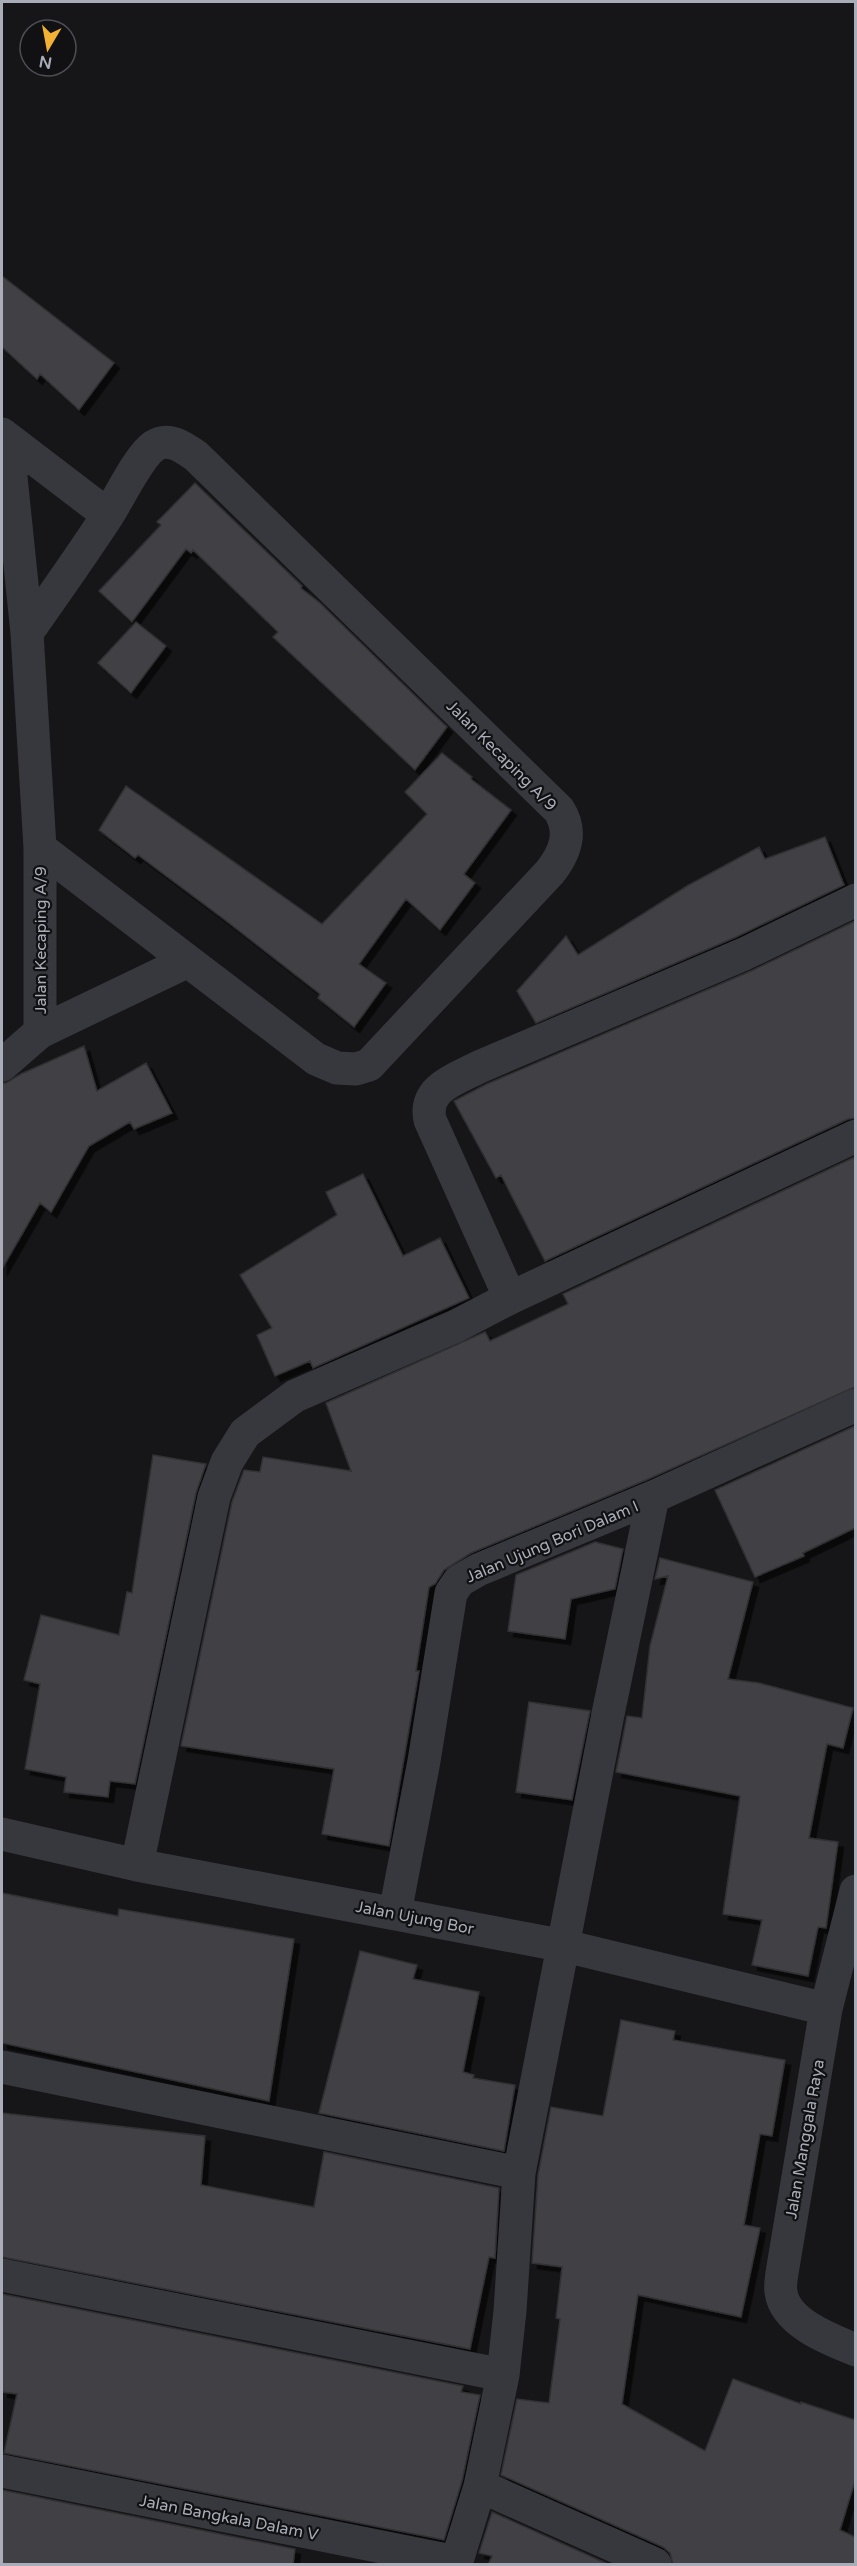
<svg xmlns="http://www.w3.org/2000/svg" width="857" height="2566" font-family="'Varela Round',sans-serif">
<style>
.building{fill:#404145;stroke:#303034;stroke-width:1.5;filter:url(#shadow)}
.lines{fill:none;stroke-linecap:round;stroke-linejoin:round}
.minor{stroke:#37383d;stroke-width:33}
.labels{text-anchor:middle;stroke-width:4.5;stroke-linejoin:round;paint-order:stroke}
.street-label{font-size:16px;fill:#a8adb8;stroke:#111113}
</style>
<defs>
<filter id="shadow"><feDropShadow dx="5.5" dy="5.5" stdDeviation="0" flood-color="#0009"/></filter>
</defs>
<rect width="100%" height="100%" fill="#161618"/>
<path class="building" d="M 2,276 L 114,363 L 79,410 L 40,374 L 37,379 L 2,347 Z
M 195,483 L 302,586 L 301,588 L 320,603 L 447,727 L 415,770 L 273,637 L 278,632 L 193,550 L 191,553 L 186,549 L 132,622 L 99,591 L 161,525 L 157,522 Z
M 136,622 L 166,646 L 131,693 L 98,663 Z
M 442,753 L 472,777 L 471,779 L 511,810 L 464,874 L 475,883 L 440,930 L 406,899 L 359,964 L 386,983 L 354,1027 L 318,998 L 320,994 L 225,920 L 138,855 L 135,858 L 99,830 L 126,786 L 322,924 L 427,814 L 405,792 Z
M 825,837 L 844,885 L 736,937 L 536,1023 L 517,991 L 566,936 L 578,955 L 687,886 L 759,847 L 765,859 Z
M 855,921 L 855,1118 L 848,1119 L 545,1261 L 501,1175 L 496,1178 L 454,1101 L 487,1084 L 751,971 Z
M 84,1046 L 97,1091 L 146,1063 L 172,1113 L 134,1129 L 130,1122 L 89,1146 L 51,1212 L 40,1203 L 2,1269 L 2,1083 L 6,1083 L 21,1074 Z
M 855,1157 L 855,1387 L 646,1480 L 471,1553 L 444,1570 L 435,1584 L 429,1587 L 416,1671 L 419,1671 L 389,1846 L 322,1834 L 334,1769 L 181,1746 L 232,1502 L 244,1470 L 260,1472 L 263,1457 L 351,1471 L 326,1403 L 485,1332 L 490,1341 L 568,1304 L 563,1294 Z
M 363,1174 L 403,1256 L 440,1238 L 469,1298 L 313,1368 L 310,1361 L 275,1376 L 257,1335 L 272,1328 L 240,1275 L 337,1215 L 326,1192 Z
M 855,1426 L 855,1528 L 803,1553 L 804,1556 L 755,1577 L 715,1490 Z
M 153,1455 L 206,1464 L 196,1493 L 135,1784 L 110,1781 L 108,1797 L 64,1792 L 66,1777 L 25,1769 L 40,1684 L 24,1680 L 41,1615 L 119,1635 L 127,1592 L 132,1593 Z
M 595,1542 L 623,1549 L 615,1589 L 571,1599 L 565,1639 L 508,1631 L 516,1575 Z
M 660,1558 L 753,1582 L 728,1679 L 759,1683 L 853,1708 L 843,1748 L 827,1744 L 809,1838 L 838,1842 L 826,1928 L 818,1927 L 808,1976 L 752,1965 L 762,1920 L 723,1914 L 740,1796 L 616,1772 L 627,1716 L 642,1718 L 650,1646 L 668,1576 L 655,1579 Z
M 529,1702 L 590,1711 L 572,1800 L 516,1792 Z
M 2,1893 L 118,1916 L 119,1909 L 294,1939 L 269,2101 L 2,2043 Z
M 360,1951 L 417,1965 L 413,1979 L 479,1992 L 463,2072 L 474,2075 L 473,2078 L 515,2085 L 504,2151 L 319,2113 Z
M 621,2020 L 675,2031 L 673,2040 L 785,2060 L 772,2136 L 760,2134 L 744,2225 L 760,2228 L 741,2317 L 638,2295 L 622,2404 L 705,2451 L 733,2379 L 801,2404 L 801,2402 L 855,2420 L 855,2481 L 840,2530 L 855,2537 L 855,2565 L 673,2565 L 670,2553 L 663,2547 L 501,2475 L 517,2399 L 549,2403 L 560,2319 L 556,2318 L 562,2267 L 532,2263 L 538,2175 L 551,2107 L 603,2116 Z
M 2,2113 L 205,2136 L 201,2185 L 314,2207 L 324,2152 L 499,2188 L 495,2258 L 489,2257 L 470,2349 L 2,2257 Z
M 2,2294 L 463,2386 L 461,2392 L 480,2395 L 462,2481 L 444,2540 L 4,2453 L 17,2394 L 2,2392 Z
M 2,2490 L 295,2549 L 293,2565 L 2,2565 Z
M 492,2512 L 610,2565 L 488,2565 L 492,2556 L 479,2553 Z"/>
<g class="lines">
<path class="minor" d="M 2,434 L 108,515
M 7,438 L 27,633 L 40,848 L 40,1032
M 27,633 C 54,594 82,555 108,515 C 119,498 139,456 154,446 C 169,436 184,448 196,456 L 559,810 C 573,832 565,853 550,872 L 369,1065 L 356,1069 L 337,1068 L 316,1059 L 40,848
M 2,1065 L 40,1032 L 188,961
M 510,1298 L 430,1120 C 423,1088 456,1079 479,1067 L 744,954 L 856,900
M 2,1834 L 137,1865 L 565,1946 L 826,2009
M 137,1865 L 214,1497 L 227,1462 L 245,1433 L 295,1396 L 456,1326 L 510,1298 L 856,1136
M 856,1891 L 826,2009 L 782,2273 C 781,2279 780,2286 781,2292 C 785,2323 831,2340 856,2350
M 395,1913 L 424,1761 L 451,1593 L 459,1581 L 478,1570 L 653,1497 L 856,1405
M 2,2067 L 519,2173
M 2,2275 L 503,2375
M 2,2471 L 457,2562
M 480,2486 L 655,2564
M 456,2564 L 480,2486 L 503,2375 L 510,2311 L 519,2173 L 608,1714 L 653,1497"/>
</g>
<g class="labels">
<g class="street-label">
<text transform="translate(502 755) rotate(45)" y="6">Jalan Kecaping A/9</text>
<text transform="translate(40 940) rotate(-90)" y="6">Jalan Kecaping A/9</text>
<text transform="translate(552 1541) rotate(-23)" y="6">Jalan Ujung Bori Dalam I</text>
<text transform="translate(415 1917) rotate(11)" y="6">Jalan Ujung Bor</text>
<text transform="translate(804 2139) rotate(-80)" y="6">Jalan Manggala Raya</text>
<text transform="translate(229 2517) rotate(11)" y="6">Jalan Bangkala Dalam V</text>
</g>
</g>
<rect width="857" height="2566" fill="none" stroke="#a8adb8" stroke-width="6"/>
<g transform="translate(48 48) rotate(190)"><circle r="28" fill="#111113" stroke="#4d4f55" stroke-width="1.5"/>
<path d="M0-4.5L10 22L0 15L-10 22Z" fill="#f2b134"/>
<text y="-9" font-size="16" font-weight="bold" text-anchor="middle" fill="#a8adb8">N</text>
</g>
</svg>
